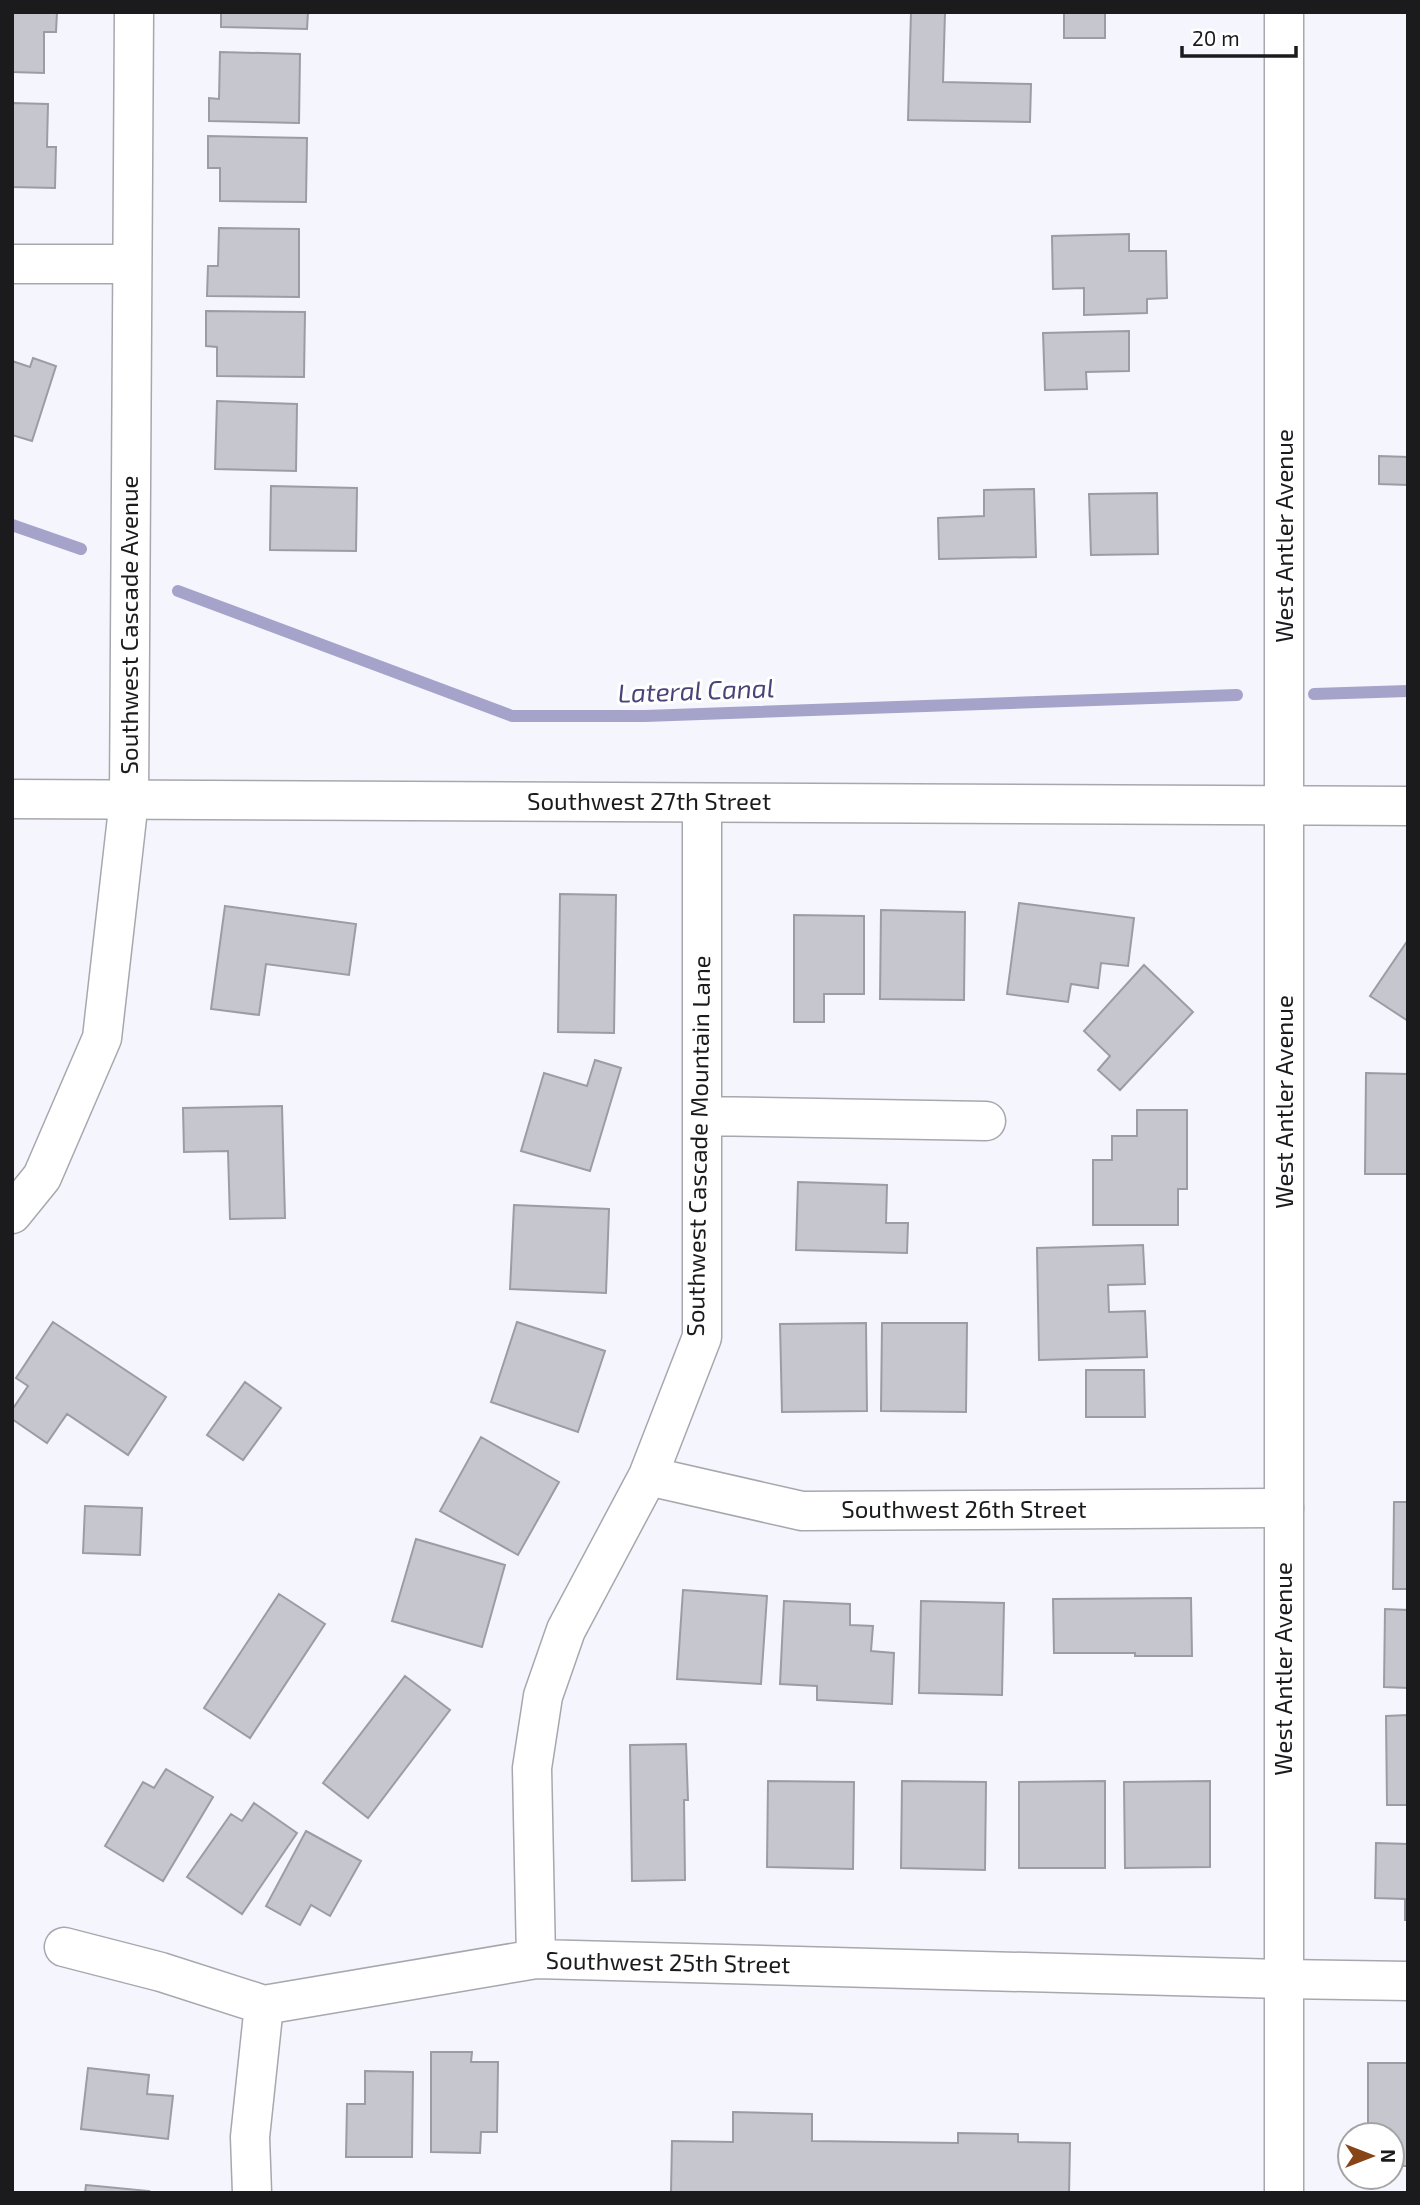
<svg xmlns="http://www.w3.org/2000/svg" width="1420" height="2205" font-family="'Exo 2',sans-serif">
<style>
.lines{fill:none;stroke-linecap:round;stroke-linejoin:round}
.stream{stroke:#a5a3c9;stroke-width:12}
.building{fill:#c6c6ce;stroke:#9c9ca4;stroke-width:2}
.street-casing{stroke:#a7a7ae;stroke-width:41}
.secondary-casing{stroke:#a7a7ae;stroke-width:41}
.street{stroke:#fff;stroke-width:38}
.secondary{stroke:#fff;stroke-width:38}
.labels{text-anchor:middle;stroke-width:6;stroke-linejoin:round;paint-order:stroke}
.street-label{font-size:24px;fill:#1b1b1e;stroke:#fff}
.water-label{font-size:26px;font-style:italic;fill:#4a4378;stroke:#fff}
</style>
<rect width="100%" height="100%" fill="#f5f5fd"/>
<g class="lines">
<path class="stream" d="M 12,525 L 81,549
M 178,591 L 512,716 L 645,716 L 1237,695
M 1314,694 L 1408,691"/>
</g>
<path class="building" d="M 12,12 L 57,12 L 56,32 L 44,32 L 44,73 L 12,72 Z
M 221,12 L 308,12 L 307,29 L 221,27 Z
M 911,12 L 945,12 L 943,82 L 1031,84 L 1030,122 L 908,120 Z
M 1064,12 L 1105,12 L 1105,38 L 1064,38 Z
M 220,52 L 300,54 L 299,123 L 209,121 L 209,98 L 219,99 Z
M 12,103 L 48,104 L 47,147 L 56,147 L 55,188 L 12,187 Z
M 208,136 L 307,138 L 306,202 L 220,201 L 220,168 L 208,168 Z
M 219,228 L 299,229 L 299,297 L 207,296 L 208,266 L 218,266 Z
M 1129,234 L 1129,251 L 1166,251 L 1167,298 L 1147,299 L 1147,313 L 1084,315 L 1084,288 L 1053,289 L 1052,236 Z
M 206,311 L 305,312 L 304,377 L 217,376 L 217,347 L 206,346 Z
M 1129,331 L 1129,371 L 1086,372 L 1087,389 L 1045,390 L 1043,333 Z
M 33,358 L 56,366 L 32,441 L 12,435 L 12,361 L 30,367 Z
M 217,401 L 297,404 L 296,471 L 215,469 Z
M 1379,456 L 1408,457 L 1408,485 L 1379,484 Z
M 271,486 L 357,488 L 356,551 L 270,550 Z
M 1034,489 L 1036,557 L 939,559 L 938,518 L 984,516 L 984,490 Z
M 1157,493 L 1158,554 L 1091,555 L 1089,494 Z
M 560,894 L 616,895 L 614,1033 L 558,1032 Z
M 1019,903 L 1134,918 L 1128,966 L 1101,963 L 1098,988 L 1071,984 L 1068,1002 L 1007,994 Z
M 225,906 L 356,924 L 349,975 L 266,964 L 259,1015 L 211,1009 Z
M 881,910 L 965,912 L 964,1000 L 880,999 Z
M 794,915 L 864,916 L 864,994 L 824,994 L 824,1022 L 794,1022 Z
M 1408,940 L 1408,1021 L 1370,996 Z
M 1144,965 L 1193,1012 L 1120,1090 L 1098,1070 L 1110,1056 L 1084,1031 Z
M 595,1060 L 621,1068 L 590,1171 L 521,1151 L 544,1073 L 587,1086 Z
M 1366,1073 L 1408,1074 L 1408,1174 L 1365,1174 Z
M 282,1106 L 285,1218 L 230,1219 L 228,1151 L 184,1152 L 183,1108 Z
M 1137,1110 L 1187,1110 L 1187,1189 L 1178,1189 L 1178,1225 L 1093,1225 L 1093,1160 L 1112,1160 L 1112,1136 L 1137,1136 Z
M 798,1182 L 887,1185 L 886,1223 L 908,1223 L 907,1253 L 796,1250 Z
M 514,1205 L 609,1209 L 606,1293 L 510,1289 Z
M 1143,1245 L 1145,1284 L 1108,1285 L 1109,1312 L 1145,1311 L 1147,1357 L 1039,1360 L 1037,1248 Z
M 53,1322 L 166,1397 L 128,1455 L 67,1414 L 47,1443 L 12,1419 L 12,1410 L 28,1386 L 16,1378 Z
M 517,1322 L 605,1351 L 578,1432 L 491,1402 Z
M 866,1323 L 867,1411 L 782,1412 L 780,1324 Z
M 882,1323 L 967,1323 L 966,1412 L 881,1411 Z
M 1086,1370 L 1144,1370 L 1145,1417 L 1086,1417 Z
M 245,1382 L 281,1408 L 243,1460 L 207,1435 Z
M 481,1437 L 559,1482 L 518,1555 L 440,1511 Z
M 1394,1502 L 1408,1502 L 1408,1589 L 1393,1589 Z
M 85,1506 L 142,1508 L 140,1555 L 83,1553 Z
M 416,1539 L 505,1565 L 482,1647 L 392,1621 Z
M 683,1590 L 767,1596 L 761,1684 L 677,1679 Z
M 279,1594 L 325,1624 L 250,1738 L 204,1708 Z
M 1191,1598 L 1192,1656 L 1135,1656 L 1135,1653 L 1054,1653 L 1053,1599 Z
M 784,1601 L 850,1604 L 850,1625 L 873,1626 L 871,1651 L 894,1653 L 892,1704 L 817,1700 L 817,1686 L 780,1684 Z
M 921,1601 L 1004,1603 L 1002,1695 L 919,1693 Z
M 1385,1609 L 1408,1610 L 1408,1688 L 1384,1687 Z
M 405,1676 L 450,1710 L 368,1818 L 323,1783 Z
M 1408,1715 L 1408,1805 L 1387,1805 L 1386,1716 Z
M 686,1744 L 688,1800 L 684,1800 L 685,1880 L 632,1881 L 630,1745 Z
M 166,1769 L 213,1797 L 163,1881 L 105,1846 L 143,1782 L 154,1788 Z
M 768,1781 L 854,1782 L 853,1869 L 767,1867 Z
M 902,1781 L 986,1782 L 985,1870 L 901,1868 Z
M 1105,1781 L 1105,1868 L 1019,1868 L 1019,1782 Z
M 1210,1781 L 1210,1867 L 1125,1868 L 1124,1782 Z
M 254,1803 L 297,1833 L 242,1914 L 187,1877 L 231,1814 L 242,1821 Z
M 306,1831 L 361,1861 L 330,1916 L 311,1905 L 300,1925 L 266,1906 Z
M 1376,1843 L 1408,1844 L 1408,1920 L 1405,1920 L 1405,1899 L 1375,1898 Z
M 431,2052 L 472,2052 L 471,2062 L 498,2062 L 497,2132 L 481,2132 L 480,2153 L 431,2152 Z
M 1368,2063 L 1408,2063 L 1408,2166 L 1392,2166 L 1392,2135 L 1368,2135 Z
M 88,2068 L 149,2075 L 147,2094 L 173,2096 L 168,2139 L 81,2129 Z
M 365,2071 L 413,2072 L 412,2157 L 346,2157 L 347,2104 L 365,2104 Z
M 733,2112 L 812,2114 L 812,2141 L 958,2143 L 958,2133 L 1018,2134 L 1018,2142 L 1070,2143 L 1069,2193 L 671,2193 L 672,2141 L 733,2142 Z
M 86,2185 L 149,2191 L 148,2193 L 85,2193 Z"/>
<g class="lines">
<g class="street-casing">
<path id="street" d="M 12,264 L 132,264
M 702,1116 L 986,1121
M 12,1214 L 42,1177 L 102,1038 L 129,800 L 134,12
M 648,1476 L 802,1511 L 1284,1508
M 64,1947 L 161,1972 L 264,2005 L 536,1959 L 1284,1979 L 1408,1981
M 536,1959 L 532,1768 L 543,1696 L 566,1630 L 648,1476 L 702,1337 L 702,803
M 252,2193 L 250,2137 L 264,2005"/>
</g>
<g class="secondary-casing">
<path id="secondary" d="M 12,799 L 1408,806
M 1284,2193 L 1284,12"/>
</g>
<use href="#street" class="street"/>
<use href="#secondary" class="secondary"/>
</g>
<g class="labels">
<g class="street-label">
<text transform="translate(1285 536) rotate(-90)" y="8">West Antler Avenue</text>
<text transform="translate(130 625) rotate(-90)" y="8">Southwest Cascade Avenue</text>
<text x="649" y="810">Southwest 27th Street</text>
<text transform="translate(1285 1102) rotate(-90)" y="8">West Antler Avenue</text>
<text transform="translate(699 1146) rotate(-89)" y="8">Southwest Cascade Mountain Lane</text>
<text x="964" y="1518">Southwest 26th Street</text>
<text transform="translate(1284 1669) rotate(-90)" y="8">West Antler Avenue</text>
<text transform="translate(668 1963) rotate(1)" y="8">Southwest 25th Street</text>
</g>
<g class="water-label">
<text transform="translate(696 691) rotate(-2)" y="9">Lateral Canal</text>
</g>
</g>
<rect width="1420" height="2205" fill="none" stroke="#1b1b1e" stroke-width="28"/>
<g transform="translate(1371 2156) rotate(90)"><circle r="33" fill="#ffffff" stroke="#a4a4a5" stroke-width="2"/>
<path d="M0-5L12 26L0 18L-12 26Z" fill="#874417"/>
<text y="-10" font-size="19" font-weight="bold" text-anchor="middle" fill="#1b1b1e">N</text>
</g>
<path d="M1182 46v10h114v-10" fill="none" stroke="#1b1b1e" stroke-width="3.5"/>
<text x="1192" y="46" font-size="21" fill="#1b1b1e" stroke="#ffffff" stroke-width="5" paint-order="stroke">20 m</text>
</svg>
